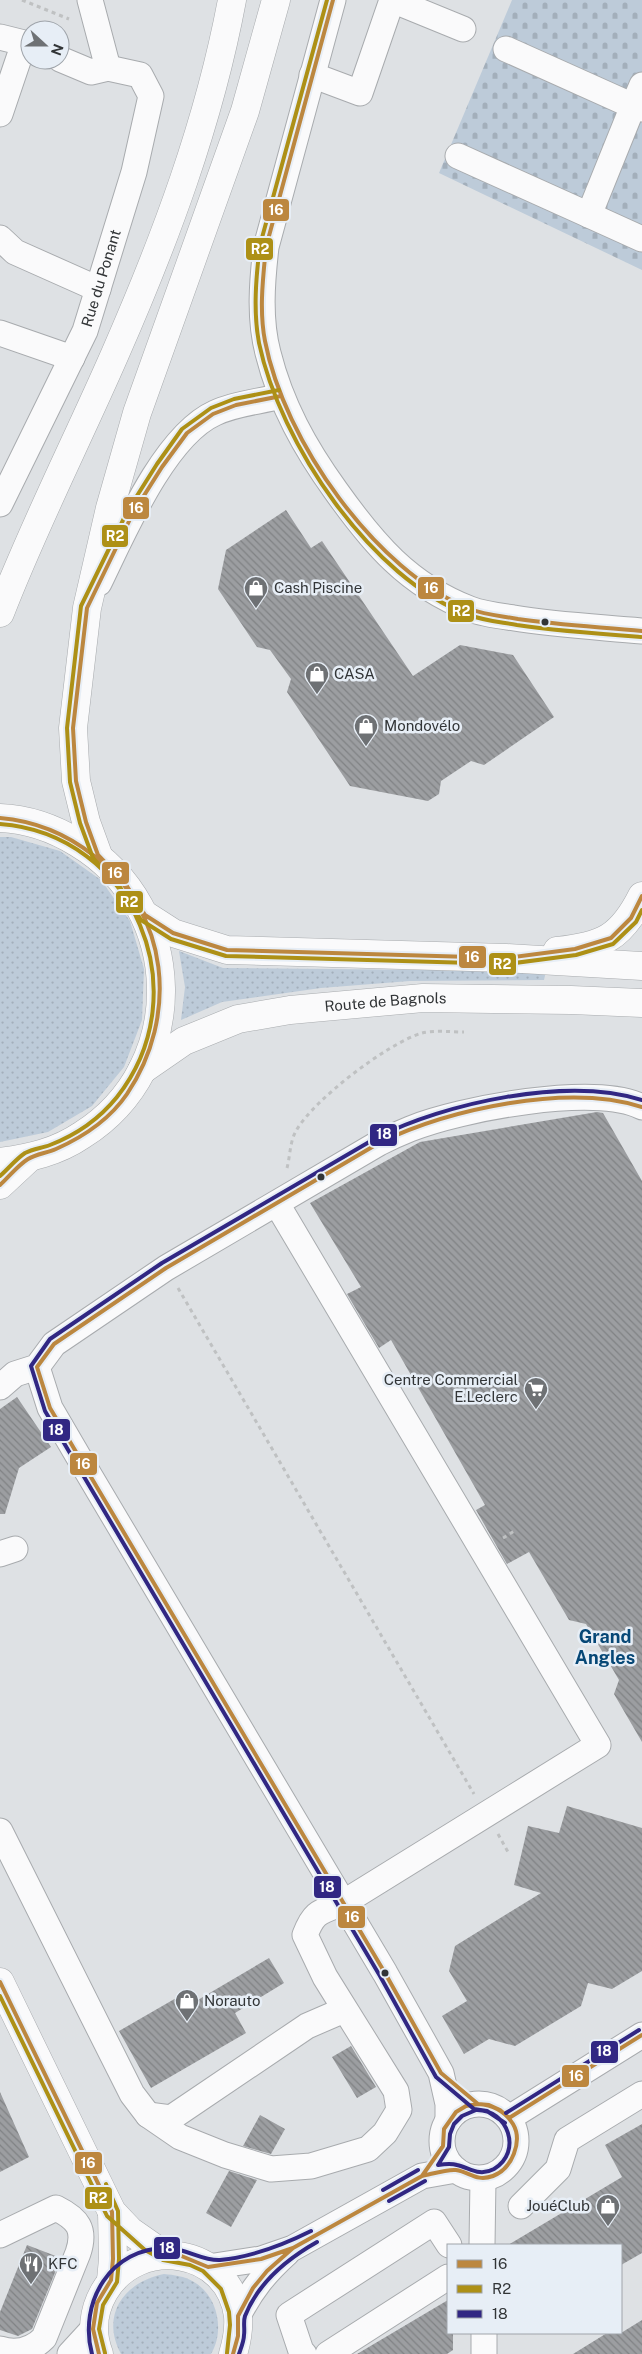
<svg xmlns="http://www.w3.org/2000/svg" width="642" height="2354" font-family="'Public Sans',sans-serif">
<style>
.grass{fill:url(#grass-dots)}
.cemetery{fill:url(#cemetery-stones)}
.building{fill:url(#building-back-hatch)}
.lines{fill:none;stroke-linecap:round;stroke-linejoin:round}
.minor-casing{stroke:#a8abae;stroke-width:27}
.major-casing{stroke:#a8abae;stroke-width:29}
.path{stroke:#bfc1c2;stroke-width:3;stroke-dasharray:4 4;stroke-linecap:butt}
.minor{stroke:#fafafb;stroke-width:25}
.major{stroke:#fafafb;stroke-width:28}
.bus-1-casing{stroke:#e7eef6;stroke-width:8}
.bus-2-casing{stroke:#e7eef6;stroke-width:8}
.bus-3-casing{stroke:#e7eef6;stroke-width:8}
.bus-1{stroke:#bc873f;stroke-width:4}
.bus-2{stroke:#ad9016;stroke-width:4}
.bus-3{stroke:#312783;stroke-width:4}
.bus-dot{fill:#323537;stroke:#e7eef6;stroke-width:2}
.labels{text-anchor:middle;stroke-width:5;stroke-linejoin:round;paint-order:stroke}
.street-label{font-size:15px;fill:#323537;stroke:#e7eef6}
.poi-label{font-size:15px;fill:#323537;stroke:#e7eef6;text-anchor:start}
.quarter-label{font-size:18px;font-weight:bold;fill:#064776;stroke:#e7eef6}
.line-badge{stroke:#e7eef6;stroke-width:2}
.badge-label{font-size:14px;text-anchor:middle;font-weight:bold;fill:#fff}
</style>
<defs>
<pattern id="grass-dots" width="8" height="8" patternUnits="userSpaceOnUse" patternTransform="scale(1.25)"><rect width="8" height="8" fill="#bdcbd9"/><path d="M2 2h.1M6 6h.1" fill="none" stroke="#a3afbb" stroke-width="1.8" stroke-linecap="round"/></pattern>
<pattern id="cemetery-stones" width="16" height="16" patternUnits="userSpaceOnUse" patternTransform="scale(1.25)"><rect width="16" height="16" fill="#bdcbd9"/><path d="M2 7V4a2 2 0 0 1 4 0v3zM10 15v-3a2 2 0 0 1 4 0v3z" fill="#a3afbb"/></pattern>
<pattern id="building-back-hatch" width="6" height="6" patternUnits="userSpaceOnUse" patternTransform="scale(1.25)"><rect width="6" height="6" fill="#9c9ea1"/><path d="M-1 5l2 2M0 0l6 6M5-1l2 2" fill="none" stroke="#808284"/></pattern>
</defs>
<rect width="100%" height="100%" fill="#dee1e4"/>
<path class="grass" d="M 0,837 L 11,837 L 60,851 L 101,880 L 130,921 L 144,969 L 142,1020 L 124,1067 L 92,1106 L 48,1132 L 0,1142 Z
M 179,951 L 223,968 L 546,971 L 544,980 L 410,981 L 321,988 L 222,1002 L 181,1020 L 185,987 Z
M 164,2274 C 174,2275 184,2276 194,2282 C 218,2296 225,2331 211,2354 L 121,2354 C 100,2315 124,2282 164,2274 Z"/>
<path class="cemetery" d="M 512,0 L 642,0 L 642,270 L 439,173 Z"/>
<path class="building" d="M 286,510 L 311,548 L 322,541 L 413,676 L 460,645 L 513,655 L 554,717 L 484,765 L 471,761 L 441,781 L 439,794 L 428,801 L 350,786 L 287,692 L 291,679 L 270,650 L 257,647 L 218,589 L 226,550 Z
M 597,1112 L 603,1113 L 642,1181 L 642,1742 L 614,1694 L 619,1680 L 586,1624 L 569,1620 L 529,1552 L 507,1564 L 476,1510 L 485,1505 L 391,1340 L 379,1348 L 347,1294 L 361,1287 L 310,1203 L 420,1142 Z
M 17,1397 L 51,1447 L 19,1468 L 5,1514 L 0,1514 L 0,1409 Z
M 567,1806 L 642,1828 L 642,1971 L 612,1989 L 588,1983 L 581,2006 L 515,2046 L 489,2039 L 464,2054 L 442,2016 L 467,2001 L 449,1971 L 455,1946 L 541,1893 L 514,1885 L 528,1826 L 559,1833 Z
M 269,1958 L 284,1983 L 235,2013 L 246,2033 L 151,2088 L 119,2031 L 190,1990 L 196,2001 Z
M 351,2046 L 376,2087 L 357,2098 L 332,2057 Z
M 0,2092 L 29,2157 L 0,2172 Z
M 260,2115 L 285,2129 L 271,2154 L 243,2146 Z
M 642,2124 L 642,2253 L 621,2265 L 621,2245 L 508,2245 L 622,2177 L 605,2145 Z
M 229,2171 L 257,2180 L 231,2227 L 206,2213 Z
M 27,2245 L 61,2258 L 32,2329 L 18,2336 L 0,2330 L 0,2312 Z
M 448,2300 L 448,2333 L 453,2333 L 453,2350 L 447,2354 L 357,2354 Z
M 642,2320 L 642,2354 L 573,2354 L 607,2333 L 621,2333 Z"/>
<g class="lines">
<g class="minor-casing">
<g id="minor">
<path d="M 90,0 L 108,68"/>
<path d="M 333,0 L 266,247 C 262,282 259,319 268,353 C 281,405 305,448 336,491 C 373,543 408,585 470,609 C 483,614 500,616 514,618 C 556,625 599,627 642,631"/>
<path d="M 392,0 L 463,29"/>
<path d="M 0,37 L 24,43 L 0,114"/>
<path d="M 506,49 L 633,106 L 589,215 L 642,239"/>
<path d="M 312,75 L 360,93 L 392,0"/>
<path d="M 642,85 L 633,106 L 642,109"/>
<path d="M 458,156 L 589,215"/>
<path d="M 0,238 L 15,252 L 98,289"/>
<path d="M 0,333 L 72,358"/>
<path id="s1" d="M 0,504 L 85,331 L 134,172 L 151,96 L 140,75 L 108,68 L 91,72 L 60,59"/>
<path d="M 99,583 C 123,534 164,436 215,413 C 236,403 259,402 281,396"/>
<path d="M 37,1367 L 50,1408 L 78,1456 L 385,1973 L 441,2073 L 448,2104 L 448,2121"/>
<path d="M 0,1387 L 15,1374 L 37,1367 L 54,1344 L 166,1268 L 379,1143 C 389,1138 400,1133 410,1129 C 459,1109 596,1083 642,1107"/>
<path d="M 0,1554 L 15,1549"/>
<path d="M 0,1831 L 132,2094 L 148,2115 L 180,2137 L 225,2155 L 271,2169 L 311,2166 L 368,2149 L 385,2133 L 399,2110 L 396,2091 L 325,1977 L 305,1935 C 314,1911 320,1912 343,1903 L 598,1745 L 277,1204"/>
<circle cx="479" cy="2141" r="37"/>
<path d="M 148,2115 L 171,2118 L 307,2026 L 344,2010"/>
<path d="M 509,2118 L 642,2035"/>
<path d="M 521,2206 L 558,2169 L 567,2140 L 642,2094"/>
<path d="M 0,2235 L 56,2208 C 78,2219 86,2229 78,2253 L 44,2338 C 32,2350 16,2354 0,2349"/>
<path d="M 482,2245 L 483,2179"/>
<path d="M 208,2267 L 261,2259 L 293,2248 L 422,2176 L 456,2170"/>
<path d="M 238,2316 C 252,2289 265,2273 287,2253"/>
<path d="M 484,2333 L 484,2354"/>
<path d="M 70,2354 L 93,2329"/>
<path d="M 304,2354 L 301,2351 L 289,2315 L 434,2222 L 449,2245"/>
<path d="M 328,2354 L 448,2277"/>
</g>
</g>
<g class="major-casing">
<g id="major">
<path d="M 0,613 C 34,525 77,441 115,354 C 165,240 209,123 232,0"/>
<path d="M 0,818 C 28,819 55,829 78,843 C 186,908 190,1067 82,1135 C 57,1152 30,1158 0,1162"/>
<path d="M 98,855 L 86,822 L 76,781 L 73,728 L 87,608 L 110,508 L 137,413 L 245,111 L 276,0"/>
<path d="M 145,915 L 173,933 L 227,950 L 506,958 L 642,966"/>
<path d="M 557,951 C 603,946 621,938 642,896"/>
<path id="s2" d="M 142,1070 L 184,1041 L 238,1019 L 290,1010 L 423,998 L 571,1000 L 642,1003"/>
<path d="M 0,1185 L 29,1158"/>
<path d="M 0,1982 L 112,2212 L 130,2231 L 163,2254"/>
<path d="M 111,2280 L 113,2259 L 112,2212"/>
<path d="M 99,2354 C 91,2333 93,2311 104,2292 C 138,2234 229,2247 238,2316 C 239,2329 237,2341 233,2354"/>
</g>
</g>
<path class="path" d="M 22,0 L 69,19
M 287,1168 C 290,1157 290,1141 296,1131 C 313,1100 388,1043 422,1033 C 434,1030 451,1032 464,1032
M 178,1288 L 474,1794
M 503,1538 L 516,1530
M 498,1834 L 508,1852"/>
<use href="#minor" class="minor"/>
<use href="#major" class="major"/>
<g class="bus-1-casing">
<path id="bus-1" d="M 333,0 L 266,247 C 263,278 259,310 265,341 C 284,440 375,571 470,609 C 485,615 502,616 518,619 C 559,625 601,627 642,631
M 281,396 L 236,405 L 213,414 L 187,433 L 162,467 L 133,513 L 87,608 L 73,728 L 76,781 L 86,822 L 98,855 L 125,883 L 145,915 L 173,933 L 227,950 L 506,958 L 575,949 L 611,938 L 631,918 L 642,896
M 0,818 C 35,821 65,833 93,855 C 170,913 179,1016 127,1094 C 110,1119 83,1137 56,1149 C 47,1153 36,1154 28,1159 C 17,1166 9,1177 0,1185
M 0,1982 L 112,2212 L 113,2259 L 111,2280 L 97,2303 L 93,2329 L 99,2354
M 478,2104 C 493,2105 505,2111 513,2124 C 523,2141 512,2169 493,2176 C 476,2182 470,2172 456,2170 C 447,2169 432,2174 422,2176 L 443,2146 L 444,2129 L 456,2112 L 466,2106 Z
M 509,2118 L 500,2110 L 489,2105 L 478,2104 L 441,2073 L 385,1973 L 50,1408 L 37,1367 L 54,1344 L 166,1268 L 379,1143 C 449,1109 567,1083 642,1107
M 509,2118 L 642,2035
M 293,2248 L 422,2176
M 293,2248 L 422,2176
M 163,2254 L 179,2255 L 208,2267 L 261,2259 L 293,2248
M 233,2354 L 238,2336 L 238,2316 L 253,2288 L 267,2271 L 293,2248"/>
</g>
<g class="bus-2-casing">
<path id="bus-2" d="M 327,0 L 260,245 C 256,277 253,311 259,343 C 280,443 371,579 469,615 C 485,621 501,622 517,625 C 558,631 600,634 641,637
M 279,390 L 234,399 L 211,408 L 182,429 L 157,464 L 128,510 L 81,606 L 67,728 L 70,782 L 80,823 L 93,858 L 120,887 L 141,920 L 171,939 L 226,956 L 507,964 L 576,955 L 613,944 L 636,922 L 642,910
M 0,824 C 134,834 200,992 117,1097 C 100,1118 76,1135 50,1145 C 42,1148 33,1149 25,1153 C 16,1159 8,1169 0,1176
M 0,1996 L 107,2216 L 145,2250 L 163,2260 L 190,2265 L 203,2271 L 221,2289 L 229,2312 L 230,2325 L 227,2353
M 105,2353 L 99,2329 L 103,2305 L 117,2282 L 119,2259 L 118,2211 L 106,2184"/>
</g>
<g class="bus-3-casing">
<path id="bus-3" d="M 476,2110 C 508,2109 523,2152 494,2169 C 479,2177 470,2168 457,2165 C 451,2163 444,2164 438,2165 L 449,2147 L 450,2134 L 454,2124 L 462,2116 Z
M 506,2113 L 639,2030
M 505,2123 L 487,2111 L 474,2109 L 436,2077 L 380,1976 L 45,1411 L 31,1366 L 50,1339 L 162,1263 L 376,1138 C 445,1103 567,1076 642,1100
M 383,2190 L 418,2170
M 389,2201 L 425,2181
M 92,2354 C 78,2302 111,2247 168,2248 C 187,2249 203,2261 220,2260 C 252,2257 283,2245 311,2231
M 239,2354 C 241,2348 244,2341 244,2335 C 245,2329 243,2322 245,2316 C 258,2283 287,2259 317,2242"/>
</g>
<use href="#bus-1" class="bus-1"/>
<use href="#bus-2" class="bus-2"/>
<use href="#bus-3" class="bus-3"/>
</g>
<defs>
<g id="shop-pin" transform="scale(1.25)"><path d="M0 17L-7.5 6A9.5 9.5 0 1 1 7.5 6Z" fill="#6e7174" stroke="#e7eef6"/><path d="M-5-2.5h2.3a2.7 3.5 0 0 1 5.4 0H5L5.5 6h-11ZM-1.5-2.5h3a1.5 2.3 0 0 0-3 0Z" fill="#fff"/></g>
<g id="supermarket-pin" transform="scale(1.25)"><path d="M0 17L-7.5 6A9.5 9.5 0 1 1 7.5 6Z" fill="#6e7174" stroke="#e7eef6"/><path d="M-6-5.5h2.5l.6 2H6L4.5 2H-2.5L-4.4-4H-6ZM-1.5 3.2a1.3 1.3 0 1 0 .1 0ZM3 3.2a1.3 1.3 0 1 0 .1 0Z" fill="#fff"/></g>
<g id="restaurant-pin" transform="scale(1.25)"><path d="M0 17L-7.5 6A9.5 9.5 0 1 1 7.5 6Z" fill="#6e7174" stroke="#e7eef6"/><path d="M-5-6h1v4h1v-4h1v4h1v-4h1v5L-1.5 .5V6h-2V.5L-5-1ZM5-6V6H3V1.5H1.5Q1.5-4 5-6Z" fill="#fff"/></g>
</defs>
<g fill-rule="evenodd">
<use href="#shop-pin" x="256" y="588"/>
<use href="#shop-pin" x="317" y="674"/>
<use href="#shop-pin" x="366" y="726"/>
<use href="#supermarket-pin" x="536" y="1389"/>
<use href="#shop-pin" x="187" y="2001"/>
<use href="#shop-pin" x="608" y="2206"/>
<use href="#restaurant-pin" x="31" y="2264"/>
</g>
<g class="bus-dot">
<circle cx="545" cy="622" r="4.5"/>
<circle cx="321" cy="1177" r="4.5"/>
<circle cx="385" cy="1973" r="4.5"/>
</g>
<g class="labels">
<g class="street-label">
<text dy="5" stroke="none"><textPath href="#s1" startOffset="248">Rue du Ponant</textPath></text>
<text dy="5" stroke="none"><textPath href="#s2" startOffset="258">Route de Bagnols</textPath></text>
</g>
<g class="poi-label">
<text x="274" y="593">Cash Piscine</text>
<text x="334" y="679">CASA</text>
<text x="384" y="731">Mondovélo</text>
<text x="518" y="1385" text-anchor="end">Centre Commercial<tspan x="518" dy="17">E.Leclerc</tspan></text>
<text x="204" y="2006">Norauto</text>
<text x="590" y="2211" text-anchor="end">JouéClub</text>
<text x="48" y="2269">KFC</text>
</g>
<g class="quarter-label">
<text x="605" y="1643">Grand<tspan x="605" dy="21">Angles</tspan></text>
</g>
</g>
<g class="line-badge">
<rect x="262" y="198" width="28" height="24" rx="5" fill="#bc873f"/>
<rect x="245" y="237" width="29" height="24" rx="5" fill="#ad9016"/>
<rect x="122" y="496" width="28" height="24" rx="5" fill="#bc873f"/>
<rect x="101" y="524" width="28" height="24" rx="5" fill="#ad9016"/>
<rect x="417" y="576" width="28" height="24" rx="5" fill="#bc873f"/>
<rect x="447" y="599" width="28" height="24" rx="5" fill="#ad9016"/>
<rect x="101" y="861" width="29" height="24" rx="5" fill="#bc873f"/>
<rect x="115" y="890" width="29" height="24" rx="5" fill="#ad9016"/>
<rect x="458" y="945" width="29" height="24" rx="5" fill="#bc873f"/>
<rect x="488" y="952" width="29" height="24" rx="5" fill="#ad9016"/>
<rect x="369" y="1123" width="29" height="24" rx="5" fill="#312783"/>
<rect x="42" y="1418" width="29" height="24" rx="5" fill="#312783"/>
<rect x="69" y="1452" width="29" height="24" rx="5" fill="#bc873f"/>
<rect x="313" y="1875" width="29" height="24" rx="5" fill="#312783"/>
<rect x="337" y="1905" width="29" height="24" rx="5" fill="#bc873f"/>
<rect x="590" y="2040" width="29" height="24" rx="5" fill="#312783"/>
<rect x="561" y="2064" width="29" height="24" rx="5" fill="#bc873f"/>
<rect x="74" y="2151" width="29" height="24" rx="5" fill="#bc873f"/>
<rect x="84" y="2186" width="29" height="24" rx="5" fill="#ad9016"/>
<rect x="153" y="2236" width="28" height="24" rx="5" fill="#312783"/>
</g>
<g class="badge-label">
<text x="276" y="215">16</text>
<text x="260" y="254">R2</text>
<text x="136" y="513">16</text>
<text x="115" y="541">R2</text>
<text x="431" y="593">16</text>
<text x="461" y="616">R2</text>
<text x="115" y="878">16</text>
<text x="129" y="907">R2</text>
<text x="472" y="962">16</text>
<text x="502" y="969">R2</text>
<text x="384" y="1139">18</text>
<text x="56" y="1435">18</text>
<text x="83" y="1469">16</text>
<text x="327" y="1892">18</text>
<text x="352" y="1922">16</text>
<text x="604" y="2056">18</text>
<text x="576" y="2081">16</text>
<text x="88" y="2168">16</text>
<text x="98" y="2203">R2</text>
<text x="167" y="2253">18</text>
</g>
<rect x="447" y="2244" width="175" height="90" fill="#e7eef6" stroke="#9fa4aa"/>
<rect x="457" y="2260" width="25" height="8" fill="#bc873f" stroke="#9fa4aa"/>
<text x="492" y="2269" font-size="15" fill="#323537">16</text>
<rect x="457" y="2285" width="25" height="8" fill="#ad9016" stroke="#9fa4aa"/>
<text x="492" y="2294" font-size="15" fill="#323537">R2</text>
<rect x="457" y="2310" width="25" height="8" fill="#312783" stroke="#9fa4aa"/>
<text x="492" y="2319" font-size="15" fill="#323537">18</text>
<g transform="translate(45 45) rotate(111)"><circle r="24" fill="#e7eef6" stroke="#9fa4aa"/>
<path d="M0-4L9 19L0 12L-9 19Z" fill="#6e7174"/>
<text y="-8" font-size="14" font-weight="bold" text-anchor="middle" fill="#323537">N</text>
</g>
</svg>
